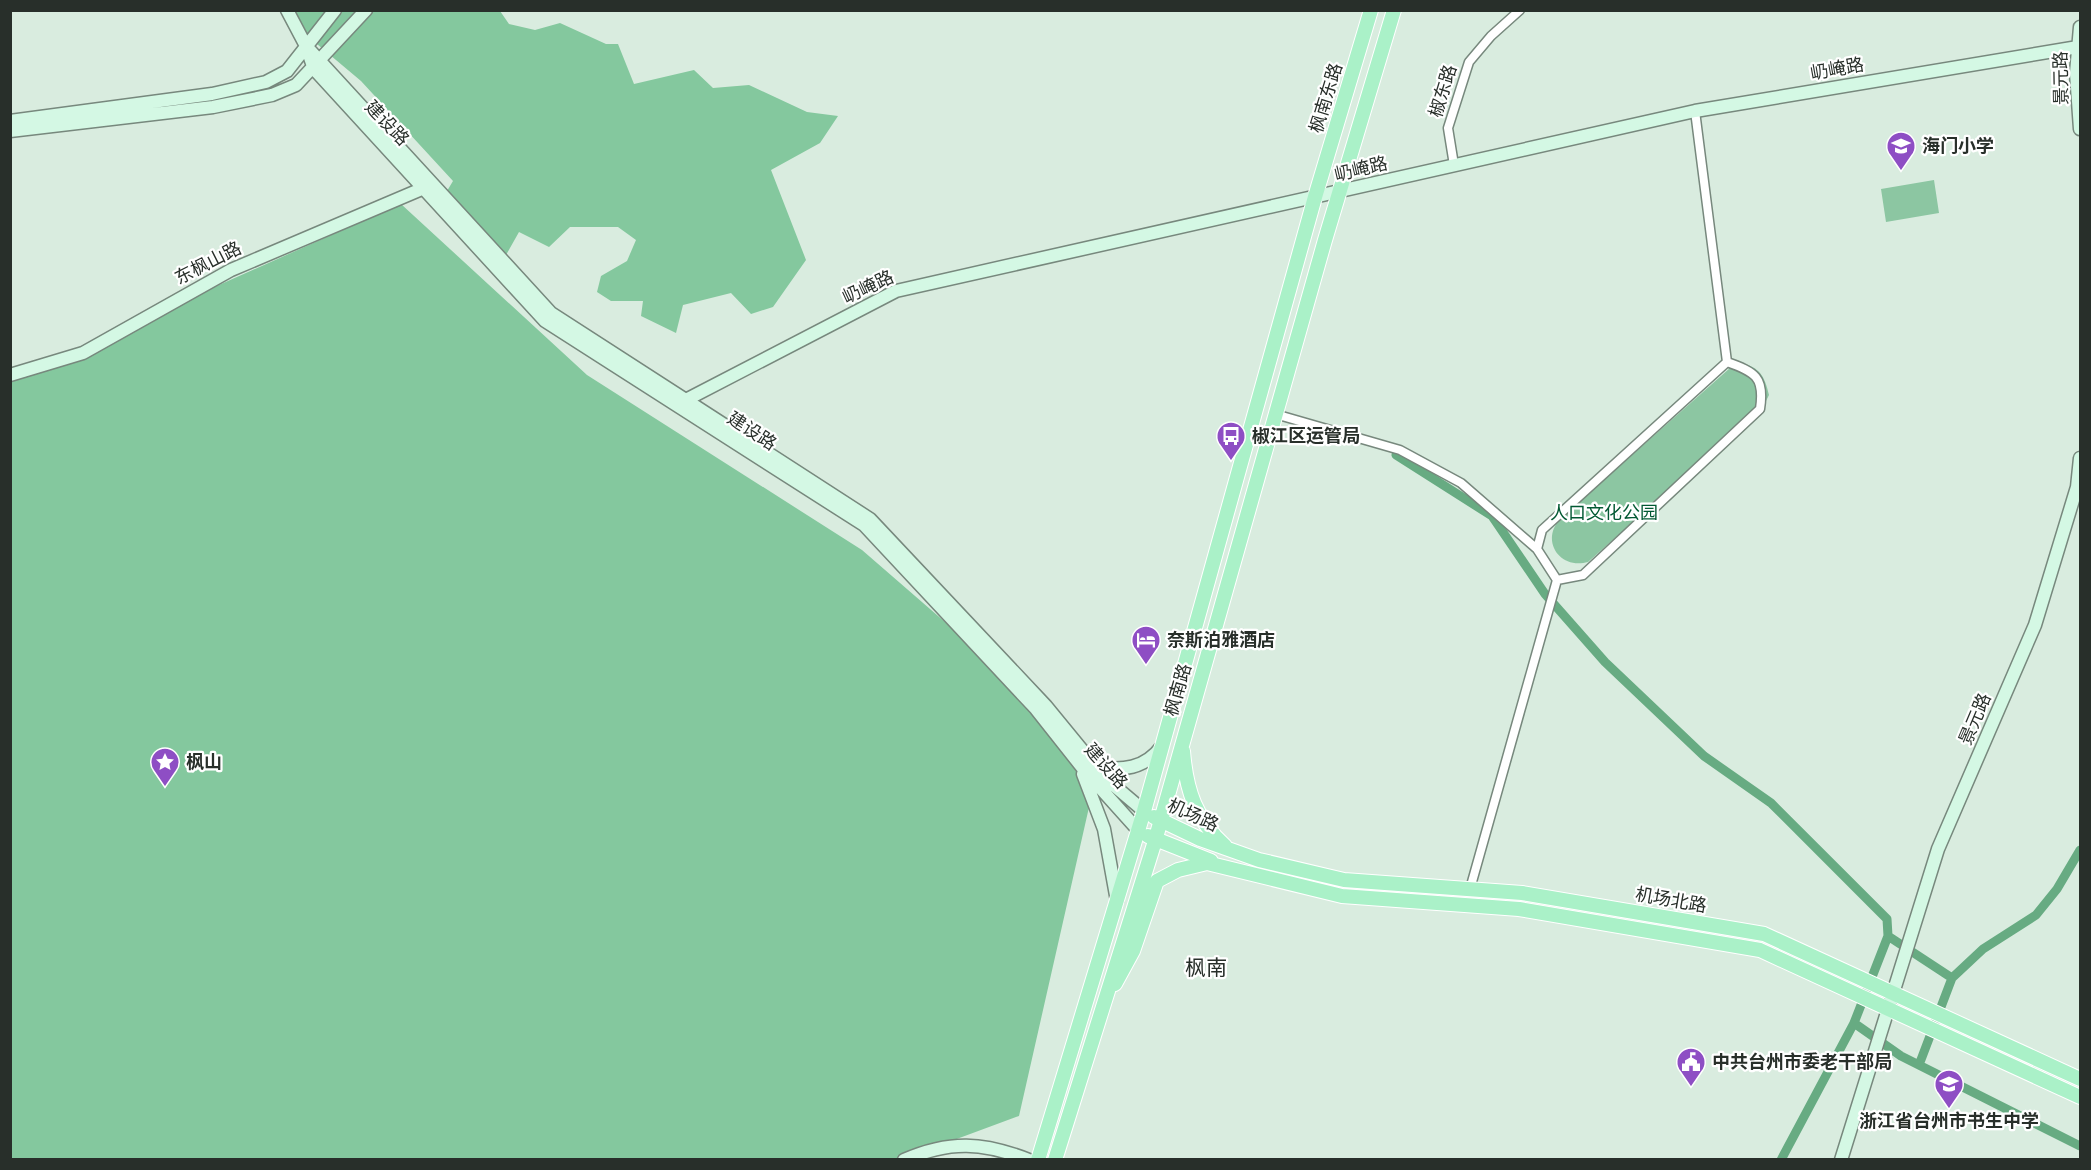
<svg xmlns="http://www.w3.org/2000/svg" width="2091" height="1170" font-family="'Varela Round','Noto Sans SC',sans-serif">
<style>
.green{fill:#8cc6a2}
.forest{fill:#84c89e}
.lines{fill:none;stroke-linecap:round;stroke-linejoin:round}
.canal{stroke:#67ab82;stroke-width:9}
.street-casing{stroke:#77887d;stroke-width:11}
.secondary-casing{stroke:#77887d;stroke-width:15}
.primary-casing{stroke:#fff;stroke-width:16}
.street{stroke:#fff;stroke-width:8}
.secondary{stroke:#d4f8e4;stroke-width:12}
.primary{stroke:#aaf1c8;stroke-width:14}
.labels{text-anchor:middle;stroke-width:4.5;stroke-linejoin:round;paint-order:stroke}
.street-label{font-size:18px;fill:#282f2a;stroke:#fff}
.poi-label{font-size:18px;font-weight:bold;fill:#282f2a;stroke:#fff;text-anchor:start}
.park-label{font-size:18px;fill:#025933;stroke:#fff}
.quarter-label{font-size:21px;fill:#282f2a;stroke:#fff}
</style>
<rect width="100%" height="100%" fill="#d9ecdf"/>
<path class="green" d="M 1934,180 L 1939,213 L 1886,222 L 1881,189 Z
M 1741,363 C 1760,367 1765,377 1769,395 L 1764,405 L 1588,562 C 1560,570 1540,541 1560,519 L 1730,368 Z"/>
<path class="forest" d="M 294,11 L 500,11 L 509,24 L 535,30 L 560,23 L 606,44 L 618,44 L 634,84 L 694,70 L 713,88 L 749,85 L 807,112 L 838,116 L 820,143 L 771,170 L 806,260 L 773,307 L 751,314 L 731,293 L 683,305 L 676,333 L 641,316 L 643,301 L 611,301 L 597,292 L 601,276 L 627,261 L 636,240 L 618,227 L 570,227 L 549,247 L 519,232 L 506,255 L 447,191 L 453,181 L 361,81 L 311,39 Z
M 401,204 L 587,375 L 862,550 L 1013,681 L 1092,794 L 1019,1116 L 900,1160 L 10,1159 L 10,378 Z"/>
<g class="lines">
<path class="canal" d="M 1396,455 L 1492,516 L 1545,594 L 1605,662 L 1704,756 L 1771,803 L 1887,919 L 1888,936 L 1854,1023 L 1901,1056 L 2080,1146
M 1888,936 L 1952,978
M 1919,1065 L 1952,978 L 1983,949 L 2036,915 L 2057,889 L 2080,850
M 1781,1160 L 1854,1023"/>
<g class="street-casing">
<path id="street" d="M 1454,165 L 1448,128 L 1469,62 L 1491,36 L 1520,10
M 1275,414 L 1400,450 L 1461,483 L 1537,549
M 1557,580 L 1537,549 L 1542,530 L 1727,362
M 1470,889 L 1557,580 L 1583,575 L 1760,409 C 1765,377 1755,372 1727,362 L 1695,111"/>
</g>
<g class="secondary-casing">
<path id="secondary" d="M 287,10 L 306,46 L 314,69 L 545,321 L 864,525 L 1036,709 L 1085,771 L 1138,830
M 2080,27 L 2076,73 L 2080,129
M 307,47 L 551,313 L 870,519 L 1046,706 L 1105,778 L 1144,811
M 10,121 L 212,94 L 266,82 L 287,71 L 335,10
M 10,131 L 213,107 L 272,95 L 296,85 L 366,10
M 10,375 L 83,353 L 231,270 L 424,188
M 678,404 L 896,291 L 1695,111 L 2078,47
M 1096,767 C 1122,771 1145,769 1162,746
M 1083,774 L 1104,829 L 1117,901
M 904,1160 C 950,1140 983,1142 1029,1160
M 1841,1160 L 1938,849 L 2035,625 L 2077,487 L 2080,458"/>
</g>
<g class="primary-casing">
<path id="primary" d="M 1183,751 C 1186,790 1196,820 1225,846
M 1154,817 L 1200,839 L 1259,860 L 1344,880 L 1522,893 L 1764,934 L 2080,1079
M 1148,836 L 1211,861
M 1115,984 L 1133,951 L 1157,881 L 1178,870 L 1207,863 L 1342,896 L 1519,909 L 1760,950 L 2080,1097
M 1038,1160 L 1144,811 L 1315,197 L 1371,10
M 1055,1160 L 1155,841 L 1325,240 L 1394,10"/>
</g>
<use href="#street" class="street"/>
<use href="#secondary" class="secondary"/>
<use href="#primary" class="primary"/>
</g>
<defs>
<g id="school-pin" transform="scale(1.5)"><path d="M0 17L-7.5 6A9.5 9.5 0 1 1 7.5 6Z" fill="#8e4ec4" stroke="#fff"/><path d="M0-5L7-2L0 1L-7-2ZM-4 1L0 2.5L4 1V4Q0 6-4 4Z" fill="#fff"/></g>
<g id="bus-pin" transform="scale(1.5)"><path d="M0 17L-7.5 6A9.5 9.5 0 1 1 7.5 6Z" fill="#8e4ec4" stroke="#fff"/><path d="M-5-6H5V4H4V6H2V4H-2V6H-4V4H-5ZM-3.5-4V0h7V-4ZM-3.5 1.2v1.5H-2V1.2ZM2 1.2v1.5H3.5V1.2Z" fill="#fff"/></g>
<g id="hotel-pin" transform="scale(1.5)"><path d="M0 17L-7.5 6A9.5 9.5 0 1 1 7.5 6Z" fill="#8e4ec4" stroke="#fff"/><path d="M-6-4.5h1.5V1H6V5H4.5V3h-9V5H-6ZM-4 0a1.8 1.8 0 1 1 3.6 0ZM.5 0V-2.5h3Q6-2.5 6 0Z" fill="#fff"/></g>
<g id="sight-pin" transform="scale(1.5)"><path d="M0 17L-7.5 6A9.5 9.5 0 1 1 7.5 6Z" fill="#8e4ec4" stroke="#fff"/><path d="M0-6L1.8-2.2L6-1.7L2.9 1.2L3.7 5.4L0 3.3L-3.7 5.4L-2.9 1.2L-6-1.7L-1.8-2.2Z" fill="#fff"/></g>
<g id="civic-pin" transform="scale(1.5)"><path d="M0 17L-7.5 6A9.5 9.5 0 1 1 7.5 6Z" fill="#8e4ec4" stroke="#fff"/><path d="M-.6-6.5H3V-4.5H.6V-3L4-1V1h2V6H-6V1h2V-1L-.6-3ZM-1.2 2.5V6h2.4V2.5Z" fill="#fff"/></g>
</defs>
<g fill-rule="evenodd">
<use href="#school-pin" x="1901" y="146"/>
<use href="#bus-pin" x="1231" y="436"/>
<use href="#hotel-pin" x="1146" y="640"/>
<use href="#sight-pin" x="165" y="762"/>
<use href="#civic-pin" x="1691" y="1062"/>
<use href="#school-pin" x="1949" y="1084"/>
</g>
<g class="labels">
<g class="street-label">
<text transform="translate(1837 69) rotate(-10)" y="6">屷崦路</text>
<text transform="translate(2061 78) rotate(-91)" y="6">景元路</text>
<text transform="translate(1443 91) rotate(-73)" y="6">椒东路</text>
<text transform="translate(1326 98) rotate(-73)" y="6">枫南东路</text>
<text transform="translate(387 123) rotate(46)" y="6">建设路</text>
<text transform="translate(1361 169) rotate(-13)" y="6">屷崦路</text>
<text transform="translate(208 263) rotate(-27)" y="6">东枫山路</text>
<text transform="translate(868 287) rotate(-25)" y="6">屷崦路</text>
<text transform="translate(752 431) rotate(33)" y="6">建设路</text>
<text transform="translate(1178 690) rotate(-74)" y="6">枫南路</text>
<text transform="translate(1975 719) rotate(-67)" y="6">景元路</text>
<text transform="translate(1106 766) rotate(48)" y="6">建设路</text>
<text transform="translate(1193 815) rotate(24)" y="6">机场路</text>
<text transform="translate(1671 900) rotate(10)" y="6">机场北路</text>
</g>
<g class="poi-label">
<text x="1922" y="152">海门小学</text>
<text x="1252" y="442">椒江区运管局</text>
<text x="1167" y="646">奈斯泊雅酒店</text>
<text x="186" y="768">枫山</text>
<text x="1712" y="1068">中共台州市委老干部局</text>
<text x="1949" y="1127" text-anchor="middle">浙江省台州市书生中学</text>
</g>
<g class="park-label">
<text x="1604" y="519">人口文化公园</text>
</g>
<g class="quarter-label">
<text x="1206" y="975">枫南</text>
</g>
</g>
<rect width="2091" height="1170" fill="none" stroke="#282f2a" stroke-width="24"/>
</svg>
